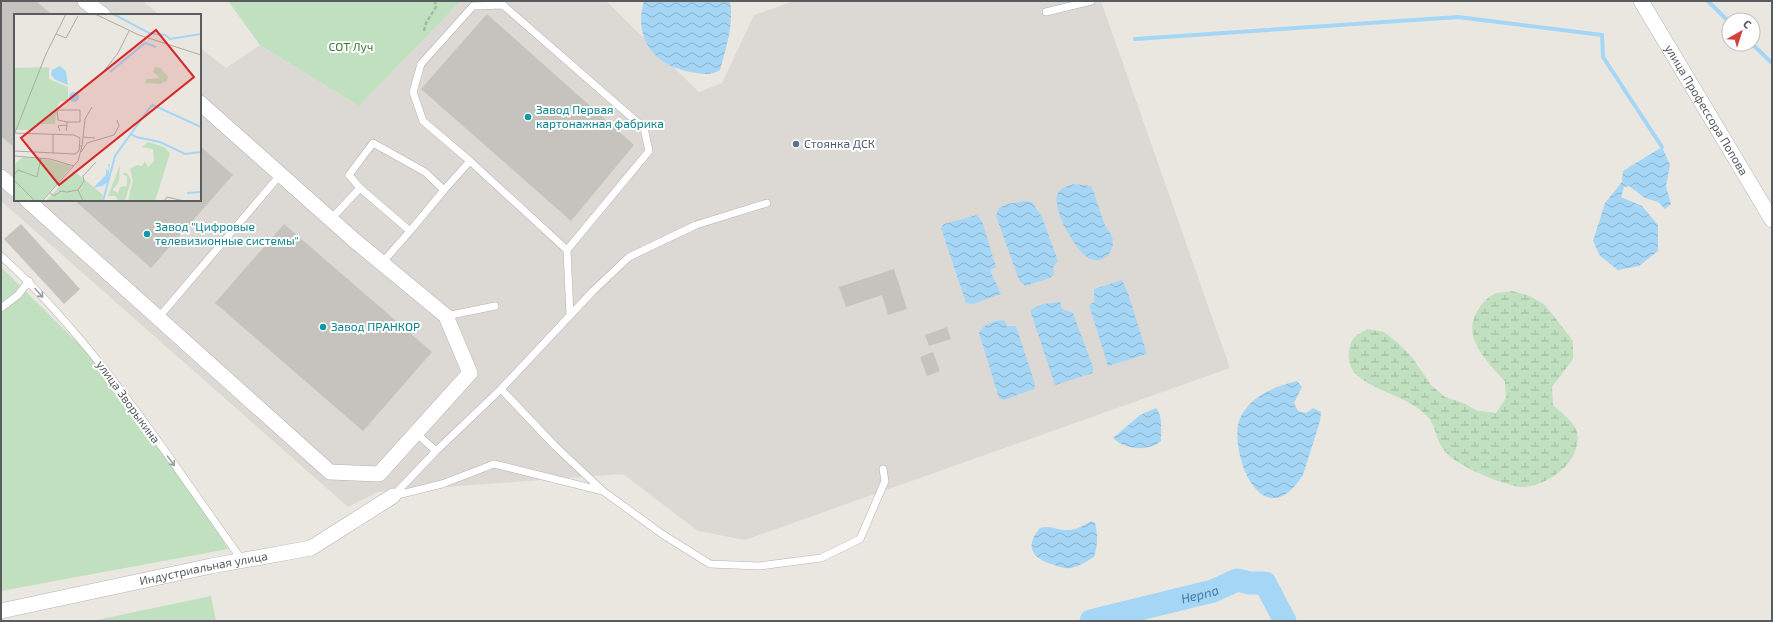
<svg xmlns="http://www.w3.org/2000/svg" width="1773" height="622" font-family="'Exo 2',sans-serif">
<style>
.industrial{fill:#dcd9d5}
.wetland{fill:url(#wetland-marsh)}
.garden{fill:#c0e0bf}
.water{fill:url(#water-waves)}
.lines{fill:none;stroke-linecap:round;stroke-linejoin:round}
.stream{stroke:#a5d6f5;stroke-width:4}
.river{stroke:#a5d6f5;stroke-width:23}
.building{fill:#c6c2bd}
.lane-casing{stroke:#b1b3b7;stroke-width:8}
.street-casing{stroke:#b1b3b7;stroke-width:16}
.path{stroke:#99c0a2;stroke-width:2.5;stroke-dasharray:4 2;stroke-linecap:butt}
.lane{stroke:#fff;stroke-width:7}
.street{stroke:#fff;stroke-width:15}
.oneway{stroke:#9b9d9f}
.culture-dot{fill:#0f9aa8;stroke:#fff;stroke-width:1.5}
.service-dot{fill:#5c6f8a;stroke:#fff;stroke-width:1.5}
.labels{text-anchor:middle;stroke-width:4;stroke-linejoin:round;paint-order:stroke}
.park-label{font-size:12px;fill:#3c7b3c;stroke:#fff}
.culture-label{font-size:12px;fill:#0d838f;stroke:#fff;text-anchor:start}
.street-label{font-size:12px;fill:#595c5f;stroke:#fff}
.service-label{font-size:12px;fill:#4e5e75;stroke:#fff;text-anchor:start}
.water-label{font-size:13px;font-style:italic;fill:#4678a4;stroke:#fff}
.inset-river{fill:none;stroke:#a5d6f5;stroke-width:2}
.inset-road{fill:none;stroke:#acaba8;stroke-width:1}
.view{fill:#d62828;fill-opacity:0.15;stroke:#d62828;stroke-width:2}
.inset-edge{fill:none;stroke:#595c5f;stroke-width:2}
</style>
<defs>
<pattern id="wetland-marsh" width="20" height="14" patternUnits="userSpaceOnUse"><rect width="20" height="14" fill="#c0e0bf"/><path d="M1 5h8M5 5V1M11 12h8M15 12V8" fill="none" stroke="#9fb99e"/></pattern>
<pattern id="water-waves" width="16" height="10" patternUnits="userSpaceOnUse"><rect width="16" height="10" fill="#a5d6f5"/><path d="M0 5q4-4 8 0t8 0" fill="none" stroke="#89b1ca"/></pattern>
</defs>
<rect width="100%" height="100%" fill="#eae7e0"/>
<path class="industrial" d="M 1,1 L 143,1 L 160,15 L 15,15 L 15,200 L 200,200 L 200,48 L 226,68 L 260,45 L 359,106 L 461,1 L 606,1 L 699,92 L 722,83 L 754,15 L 794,1 L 1101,1 L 1230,368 L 745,540 L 698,531 L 623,474 L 378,492 L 348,507 L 1,201 Z"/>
<path class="wetland" d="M 1512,291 L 1530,296 L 1545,305 L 1573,341 L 1573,359 L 1552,387 L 1553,405 C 1561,412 1574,422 1577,432 C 1583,461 1548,487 1521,487 C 1516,487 1509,484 1504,483 C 1486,477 1454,464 1443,449 C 1436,440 1436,425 1427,416 C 1407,395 1375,393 1355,373 C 1347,365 1347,349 1353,339 C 1355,335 1363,332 1367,329 L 1384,332 L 1398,343 L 1411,356 L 1432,386 L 1445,397 L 1463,403 L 1478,411 L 1496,413 L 1506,398 L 1505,381 C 1493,369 1480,355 1474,339 C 1468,323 1479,302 1494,294 C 1499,292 1507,292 1512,291 Z"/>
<path class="garden" d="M 228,1 L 461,1 L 359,106 L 260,45 Z
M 1,267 L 87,352 L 188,482 L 228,549 L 1,591 Z
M 211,596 L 216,621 L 92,621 Z"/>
<path class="water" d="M 644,1 L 730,1 C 734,24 726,48 720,70 C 710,76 702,74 691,72 C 654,66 633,38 644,1 Z
M 1662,147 L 1670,165 L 1666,186 L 1671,204 L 1665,209 L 1658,202 L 1645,198 L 1629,186 L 1624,187 L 1621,197 L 1642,206 L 1658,225 L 1658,251 L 1639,266 L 1618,270 L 1600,256 L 1593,241 L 1605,203 L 1622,182 L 1623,171 Z
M 1074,184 L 1091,186 L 1094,193 C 1098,204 1101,215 1105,225 C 1108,231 1113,235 1113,242 C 1113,254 1102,264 1090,259 C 1076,253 1050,207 1058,193 C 1061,187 1068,186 1074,184 Z
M 1024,201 L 1032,202 L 1042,217 L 1058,261 L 1053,267 L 1054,274 L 1050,278 L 1025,286 L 1019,280 L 996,216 L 999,208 L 1007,204 Z
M 977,215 L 982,221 L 996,267 L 990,270 L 1001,294 L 973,304 L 966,303 L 941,228 L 944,224 Z
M 1122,280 L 1128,293 L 1147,354 L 1108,366 L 1089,305 L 1094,302 L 1094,289 Z
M 1060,302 L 1062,309 L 1073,313 L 1093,367 L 1093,373 L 1055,385 L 1030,310 L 1043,304 Z
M 1004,320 L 1007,326 L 1016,326 L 1035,384 L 1034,389 L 1004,400 L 999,398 L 979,333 C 984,323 994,321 1004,320 Z
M 1297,381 L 1302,387 L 1294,403 L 1298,411 L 1306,413 L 1313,408 L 1321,412 L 1320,421 L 1303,475 C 1297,484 1287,497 1276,498 C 1247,501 1232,442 1239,421 C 1247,398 1275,386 1297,381 Z
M 1156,408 C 1163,416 1161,431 1161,441 C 1148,452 1125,450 1113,438 L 1140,415 Z
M 1091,521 L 1095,523 C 1098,535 1098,545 1094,557 C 1087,561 1080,566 1072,568 C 1065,569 1060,567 1054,565 C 1032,559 1024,547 1040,528 C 1052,525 1055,530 1066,530 C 1075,531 1084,525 1091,521 Z"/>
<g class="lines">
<path class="stream" d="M 1708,1 L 1729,22
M 1135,39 L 1458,17 L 1602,35 L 1603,57 L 1662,147
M 1752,44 L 1772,63"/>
<path class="river" id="s1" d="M 1091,621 L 1213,591 L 1237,580 L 1250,583 L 1265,583 L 1285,621"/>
</g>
<path class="building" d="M 1,1 L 36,1 L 52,15 L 15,15 L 15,148 L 1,136 Z
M 487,14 L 634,145 L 571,221 L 421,89 Z
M 200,146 L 233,175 L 151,268 L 74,200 L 200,200 Z
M 21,224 L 80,289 L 64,304 L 4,239 Z
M 284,224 L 432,352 L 363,431 L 215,303 Z
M 894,269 L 907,309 L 888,315 L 882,295 L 846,307 L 839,287 Z
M 947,327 L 951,339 L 929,346 L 925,335 Z
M 933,352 L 940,371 L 927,376 L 920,357 Z"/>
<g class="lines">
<g class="lane-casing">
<path id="lane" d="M 1046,12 L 1091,1
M 360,188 L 349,175 L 373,143 L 425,172 L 444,190 L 410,231
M 444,190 L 470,161 L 567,250 L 649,151 L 644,128 L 503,5 L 473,6 L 421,64 L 413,92 L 423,121 L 470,161
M 331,219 L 360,188 L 410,231 L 382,263
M 567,250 L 570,315
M 1,256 C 96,342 167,456 242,560
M 1,308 L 18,295 L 29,281
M 446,316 L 495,306
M 159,317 L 281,174
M 501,389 L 555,446 L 603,491
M 436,451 L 501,389 L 593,291 L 629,257 L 696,225 L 767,203
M 393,496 L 442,484 L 494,464 L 603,491 L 662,534 L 710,564 L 759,566 L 821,558 L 860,539 L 885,481 L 883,469
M 393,496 L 436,451 L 416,433"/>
</g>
<g class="street-casing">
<g id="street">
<path d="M 85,1 L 103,15"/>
<path id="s2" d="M 1641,1 L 1772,220"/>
<path d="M 1,177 L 15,189"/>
<path d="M 27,200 L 330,472 L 379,474 L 470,373 L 446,316 L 354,240 L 200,103"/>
<path id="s3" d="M 1,611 L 211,566 L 311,548 L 393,496"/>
</g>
</g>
<path class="path" d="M 424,31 L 426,23 L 436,7 L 435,1"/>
<use href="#lane" class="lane"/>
<use href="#street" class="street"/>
</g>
<defs><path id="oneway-shaft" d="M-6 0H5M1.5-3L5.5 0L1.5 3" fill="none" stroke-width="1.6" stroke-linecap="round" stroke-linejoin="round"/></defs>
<g class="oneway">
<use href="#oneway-shaft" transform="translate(39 293) rotate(48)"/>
<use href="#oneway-shaft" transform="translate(171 461) rotate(54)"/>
</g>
<g class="culture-dot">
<circle cx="528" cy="117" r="4"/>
<circle cx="147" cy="234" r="4"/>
<circle cx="323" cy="327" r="4"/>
</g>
<circle class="service-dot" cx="796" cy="144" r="4"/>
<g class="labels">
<g class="park-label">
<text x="351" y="51">СОТ Луч</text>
</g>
<g class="culture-label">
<text x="536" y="114">Завод Первая<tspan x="536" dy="14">картонажная фабрика</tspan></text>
<text x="155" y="231">Завод "Цифровые<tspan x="155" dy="14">телевизионные системы"</tspan></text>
<text x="331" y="331">Завод ПРАНКОР</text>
</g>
<g class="street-label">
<text dy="4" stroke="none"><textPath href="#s2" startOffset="127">улица Профессора Попова</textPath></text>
<text transform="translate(128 402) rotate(54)" y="4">улица Зворыкина</text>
<text dy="4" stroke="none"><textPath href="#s3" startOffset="207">Индустриальная улица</textPath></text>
</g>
<g class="service-label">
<text x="804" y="148">Стоянка ДСК</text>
</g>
<g class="water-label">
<text dy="5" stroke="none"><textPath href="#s1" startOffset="112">Нерпа</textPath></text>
</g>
</g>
<g transform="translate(14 14)">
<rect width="187" height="187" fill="#eae7e0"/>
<path d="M 106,151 L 105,167 L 99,176 L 104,179 L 106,173 L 113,172 L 113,163 L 108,159 L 113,159 L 117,166 L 111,187 L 105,187 L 101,182 L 94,182 Z" fill="#c0e0bf"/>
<path d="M 134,128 L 150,133 L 156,139 L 142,184 L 141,187 L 114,187 L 119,166 L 116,155 L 123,151 L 128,152 L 131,147 L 134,153 L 140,147 L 139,135 L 128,133 Z" fill="#c0e0bf"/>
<path d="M 141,53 L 147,54 L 149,58 L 154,62 L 153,67 L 146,70 L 131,69 L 133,65 L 146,64 L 139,58 Z" fill="#c0e0bf"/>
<path d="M 35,53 L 35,65 L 54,73 L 54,87 L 46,87 L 43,93 L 41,110 L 21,110 L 19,116 L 0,116 L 0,54 ZM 9,143 L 35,146 L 58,152 L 27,187 L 0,187 L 0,151 ZM 60,157 L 89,181 L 88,187 L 32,187 Z" fill="#c0e0bf"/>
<path d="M 46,52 L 52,57 L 54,71 L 42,66 L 37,61 L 38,56 ZM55 83a5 5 0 1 1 10 0a5 5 0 1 1-10 0ZM 96,150 L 94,168 L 88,172 L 79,174 L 92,161 L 92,154 L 94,158 L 95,152 L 93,151 Z" fill="#a5d6f5"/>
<path class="inset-river" d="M 99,0 L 135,19 L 151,21 L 156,25 L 187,20M 96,58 L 131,29 L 142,33M 117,120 L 122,123 L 146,128 L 171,140 L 187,138M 173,179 L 187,178M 89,187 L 101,142 L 137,92 L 139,91 L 187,113"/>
<path class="inset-road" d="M 81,0 L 125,21 L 187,41M 42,20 L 52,24 L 64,2M 87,61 L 104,39 L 115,17M 53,112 L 53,108 L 66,108 L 66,96 L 43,96 L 44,106 L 53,108M 46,117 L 44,112 L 50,111 L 53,112 L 52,117M 0,121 L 32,40 L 52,0M 69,123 L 81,124M 68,132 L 71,105 L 78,93M 0,137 L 61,140 L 65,137 L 66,124 L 60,121 L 0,119M 67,138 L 73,129 L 100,121 L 105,112 L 103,106M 39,139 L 39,120M 0,142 L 36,145 L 60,152M 0,161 L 4,156 L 23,163 L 27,144M 0,166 L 21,187M 36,179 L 40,182 L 47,177 L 53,178 L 64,176M 28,187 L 64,147 L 68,132 L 65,132M 69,187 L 64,176 L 70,167 L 69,162 L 82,148M 150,187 L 153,183 L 170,187"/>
<path class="view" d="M 142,16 L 180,63 L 45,171 L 7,124 Z"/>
<rect width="187" height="187" class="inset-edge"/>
</g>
<rect width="1773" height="622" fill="none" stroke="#595c5f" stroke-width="4"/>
<g transform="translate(1741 32) rotate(39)"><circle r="19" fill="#ffffff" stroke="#bdbebf"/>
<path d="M0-3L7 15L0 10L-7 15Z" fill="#d5403b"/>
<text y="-6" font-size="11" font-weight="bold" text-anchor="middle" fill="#595c5f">С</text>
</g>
</svg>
